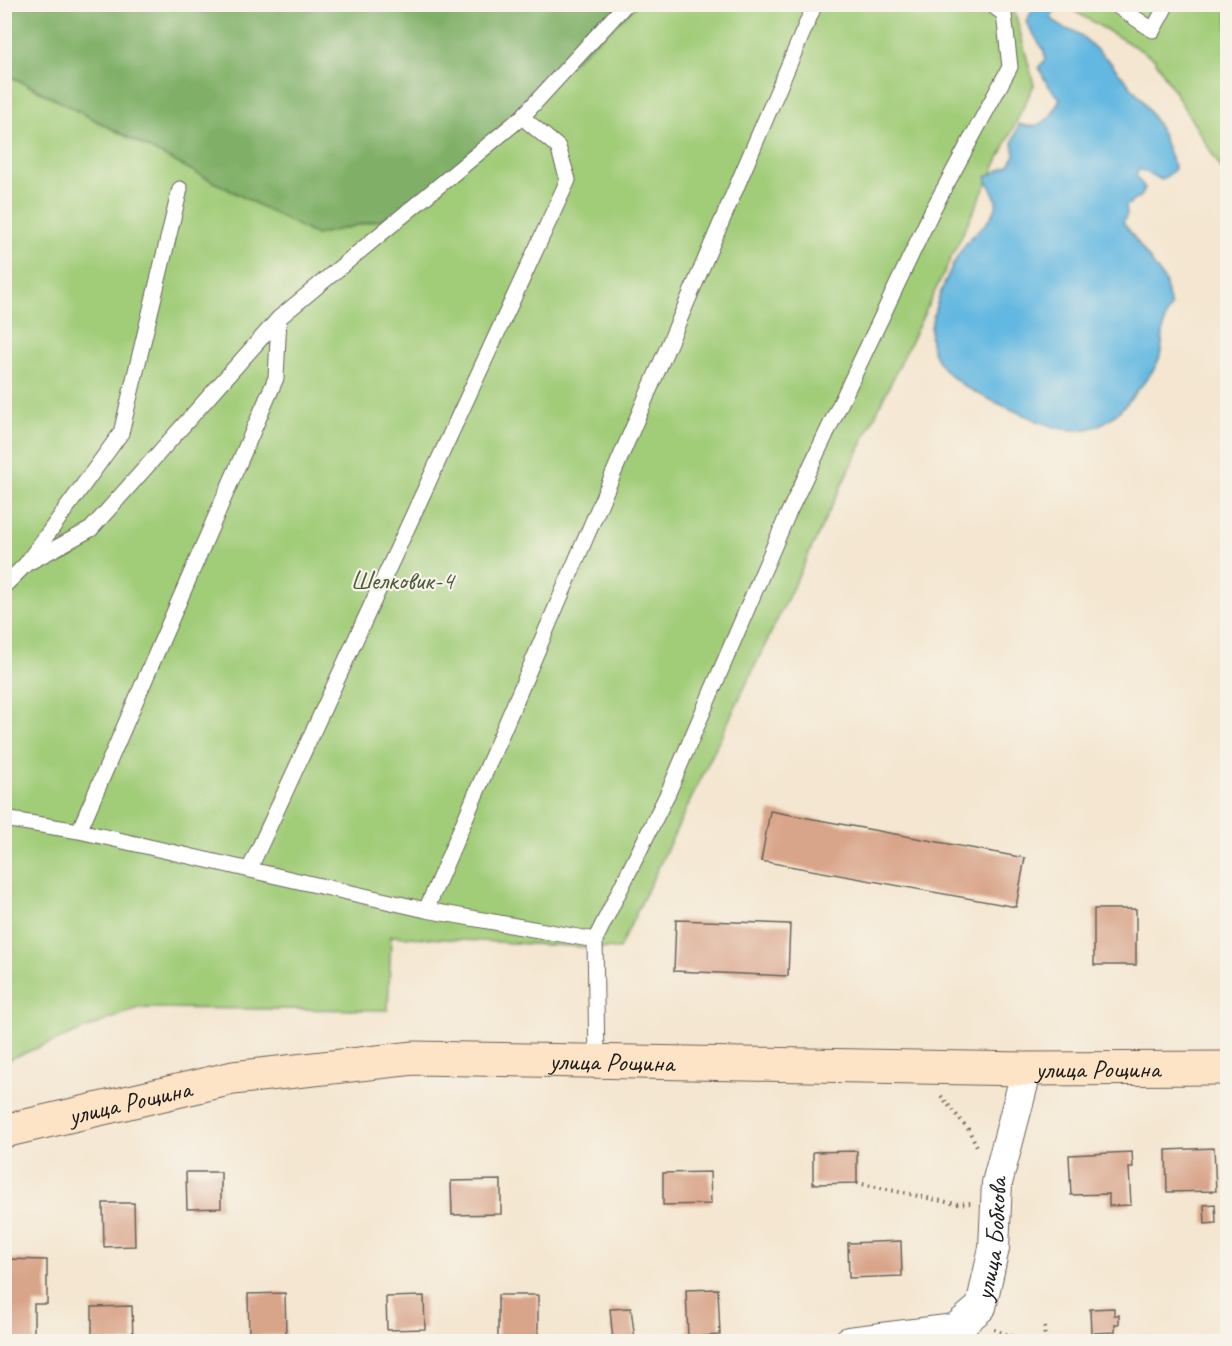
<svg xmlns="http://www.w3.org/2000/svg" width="1232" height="1346" font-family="Caveat,sans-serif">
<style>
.green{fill:#a1cc78;stroke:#5e744a;stroke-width:1.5}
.forest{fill:#80b068;stroke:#4e6642;stroke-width:1.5}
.water{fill:#64b8e1;stroke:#406a7e;stroke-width:1.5}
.building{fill:#d9a58a}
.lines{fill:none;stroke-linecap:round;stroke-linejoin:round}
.lane-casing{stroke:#68635b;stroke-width:17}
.street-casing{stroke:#68635b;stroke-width:32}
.secondary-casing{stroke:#68635b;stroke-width:35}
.path{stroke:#68635b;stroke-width:4;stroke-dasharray:1.5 4.5;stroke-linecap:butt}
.lane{stroke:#fff;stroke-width:15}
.street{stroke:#fff;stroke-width:30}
.secondary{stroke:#fee4c6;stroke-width:33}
.labels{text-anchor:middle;stroke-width:4.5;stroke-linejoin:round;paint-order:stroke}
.park-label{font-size:26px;fill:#4b5a3c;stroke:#f7f3e8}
.street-label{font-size:26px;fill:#1c1c1c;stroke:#f7f3e8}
</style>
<rect width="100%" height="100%" fill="#f7f3e8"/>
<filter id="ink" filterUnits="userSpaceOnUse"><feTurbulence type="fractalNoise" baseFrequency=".0167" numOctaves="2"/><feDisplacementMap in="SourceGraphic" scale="12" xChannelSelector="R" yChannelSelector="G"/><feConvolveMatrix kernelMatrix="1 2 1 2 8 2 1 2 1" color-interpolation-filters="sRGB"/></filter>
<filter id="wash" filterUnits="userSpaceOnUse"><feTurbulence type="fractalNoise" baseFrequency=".008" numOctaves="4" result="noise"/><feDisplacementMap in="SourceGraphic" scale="24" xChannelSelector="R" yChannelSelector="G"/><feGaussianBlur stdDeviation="1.35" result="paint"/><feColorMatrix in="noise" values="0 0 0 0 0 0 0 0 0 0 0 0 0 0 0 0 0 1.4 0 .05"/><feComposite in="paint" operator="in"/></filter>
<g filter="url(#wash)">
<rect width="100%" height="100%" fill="#f4e6d0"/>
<path class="green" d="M 637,5 L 1013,5 L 1034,85 L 619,949 L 391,936 L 388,1010 L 138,1008 L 5,1061 L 4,73 L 316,235 L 400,215 Z
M 1064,5 L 1227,5 L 1227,178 L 1154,58 Z"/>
<path class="forest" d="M 4,5 L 637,5 L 400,215 L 316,235 L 5,73 Z"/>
<path class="water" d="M 1036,4 L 1050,5 L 1057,8 L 1050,17 L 1064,29 L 1072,30 L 1082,36 L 1109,61 L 1141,98 L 1160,129 L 1175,169 L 1162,180 L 1139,169 L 1136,176 L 1145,188 L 1142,195 L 1126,206 L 1127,214 L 1123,222 L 1165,281 L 1171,307 C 1160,321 1165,342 1159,359 C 1154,373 1141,385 1133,396 C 1091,449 1057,430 1004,406 C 977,394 942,379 932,348 C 924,322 951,263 967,242 C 975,232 993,220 996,207 C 998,197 989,187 986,177 L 1009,165 L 1015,155 L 1013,142 L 1019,124 C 1041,132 1053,117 1060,98 C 1050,89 1044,81 1039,67 L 1045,60 L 1044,51 L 1026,22 Z"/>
<g id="blocks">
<path class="building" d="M 770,811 L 1025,858 L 1016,907 L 761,861 Z
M 1094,909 L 1136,909 L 1136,965 L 1094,965 Z
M 676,920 L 790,924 L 788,976 L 674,971 Z
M 1214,1148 L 1216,1191 L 1167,1192 L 1166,1150 Z
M 857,1151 L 857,1183 L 813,1184 L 813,1152 Z
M 1132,1152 L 1133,1168 L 1129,1168 L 1131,1205 L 1109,1206 L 1109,1194 L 1071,1195 L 1069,1155 Z
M 186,1172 L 221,1172 L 221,1208 L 187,1209 Z
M 710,1172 L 711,1204 L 663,1205 L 663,1173 Z
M 501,1180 L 501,1214 L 452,1215 L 451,1181 Z
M 103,1203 L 134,1203 L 135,1246 L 104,1247 Z
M 1215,1204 L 1216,1223 L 1205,1224 L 1204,1205 Z
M 901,1241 L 902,1276 L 849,1278 L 848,1243 Z
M 4,1259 L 47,1260 L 47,1304 L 34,1304 L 34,1342 L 4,1342 Z
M 718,1289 L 720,1335 L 688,1337 L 686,1290 Z
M 285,1293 L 286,1335 L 249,1336 L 248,1294 Z
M 498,1295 L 538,1295 L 538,1342 L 498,1342 Z
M 424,1296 L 425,1329 L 387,1330 L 386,1297 Z
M 132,1306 L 133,1342 L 92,1342 L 92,1307 Z
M 631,1308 L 635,1340 L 613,1341 L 610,1309 Z
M 1114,1308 L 1114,1315 L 1119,1315 L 1119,1324 L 1115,1324 L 1115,1332 L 1091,1333 L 1090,1309 Z"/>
</g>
</g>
<g filter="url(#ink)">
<use href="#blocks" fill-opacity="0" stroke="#68635b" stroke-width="1.5"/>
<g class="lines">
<g class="lane-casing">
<path id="lane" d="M 1114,4 L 1153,30 L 1167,4
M 26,564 L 91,529 L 279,318 L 522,117 L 626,4
M 4,586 L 26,564 L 121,433 L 180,189
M 4,819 L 79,831 L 426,910 L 595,940 L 597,1059
M 79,831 L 276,378 L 279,318
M 249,870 L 568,180 L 558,147 L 522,117
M 426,910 L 815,4
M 595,940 L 668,793 L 787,516 L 933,209 L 1010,67 L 1004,14 L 991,4"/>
</g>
<g class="street-casing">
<g id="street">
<path id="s1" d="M 849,1342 L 955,1329 L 981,1307 L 994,1248 L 997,1183 L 1027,1069"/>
</g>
</g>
<g class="secondary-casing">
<g id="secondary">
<path id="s2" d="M 4,1131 L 233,1078 L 414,1058 L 1027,1069 L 1228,1068"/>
</g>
</g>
<path class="path" d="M 941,1096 L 968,1129 L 978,1148
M 857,1183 L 956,1204 L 971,1203
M 1044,1327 L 1045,1342
M 994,1330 L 1030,1342"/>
<use href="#lane" class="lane"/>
<use href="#street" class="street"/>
<use href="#secondary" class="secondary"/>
</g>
</g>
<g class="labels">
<g class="park-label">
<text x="402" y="589">Шелковик-4</text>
</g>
<g class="street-label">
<text dy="9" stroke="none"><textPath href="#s2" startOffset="615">улица Рощина</textPath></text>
<text dy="9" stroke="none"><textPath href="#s2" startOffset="1101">улица Рощина</textPath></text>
<text dy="9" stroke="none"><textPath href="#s2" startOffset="129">улица Рощина</textPath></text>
<text dy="9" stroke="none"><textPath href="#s1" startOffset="210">улица Бобкова</textPath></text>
</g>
</g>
<rect width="1232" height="1346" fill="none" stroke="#f7f3e8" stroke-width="24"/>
</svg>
